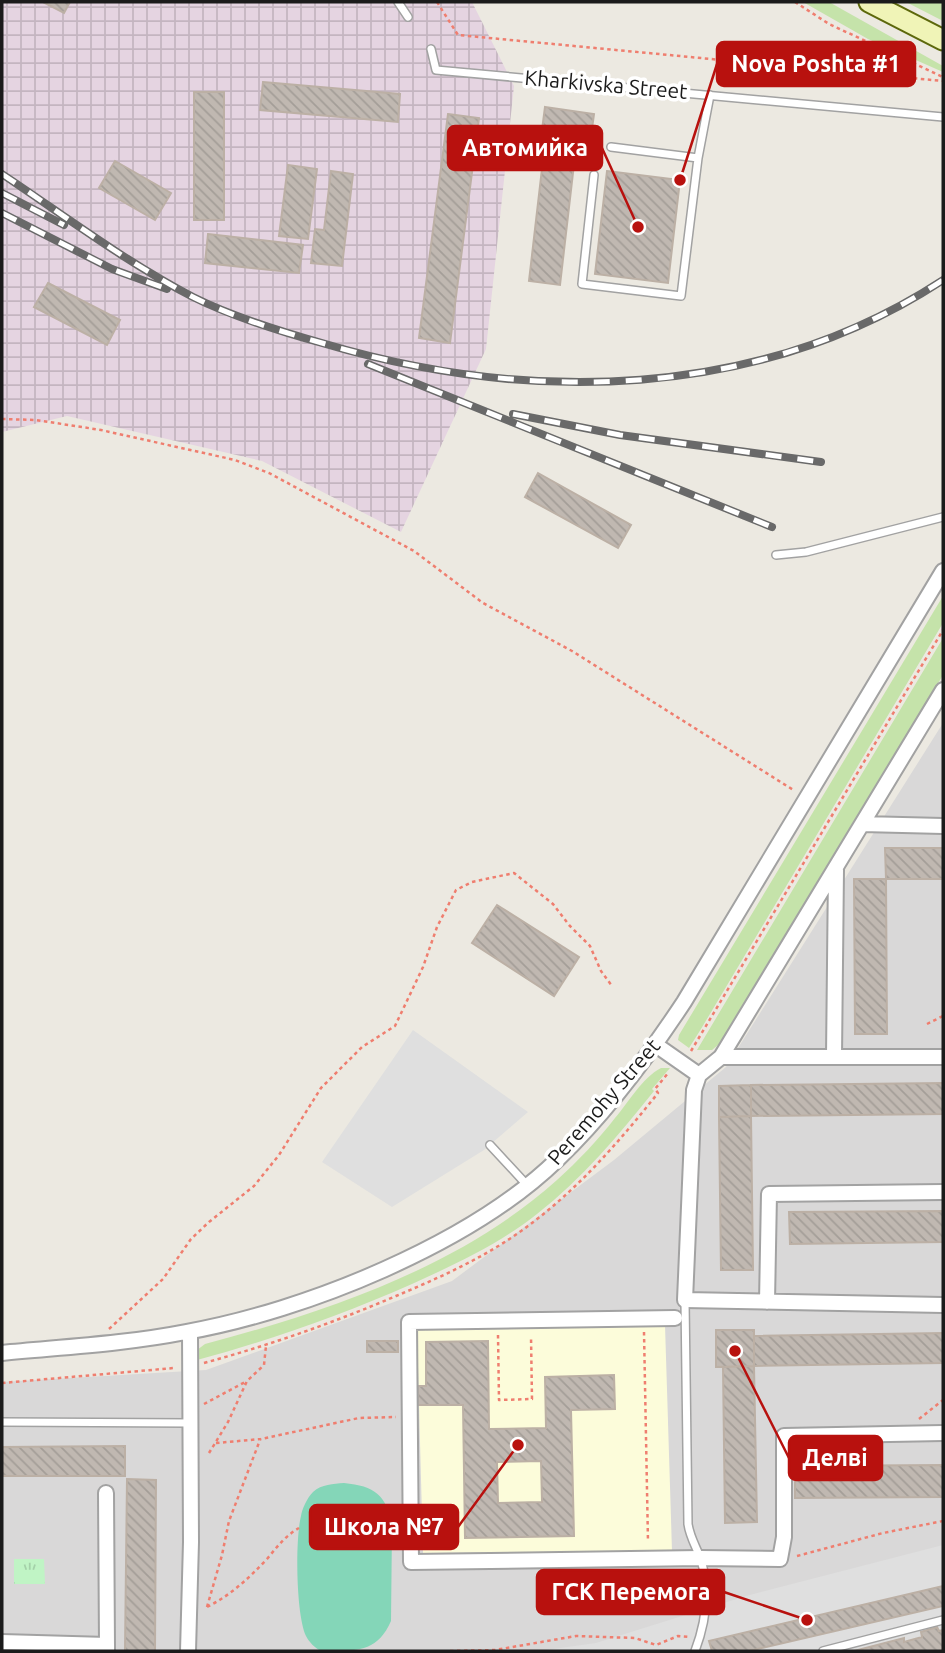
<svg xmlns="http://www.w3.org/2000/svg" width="945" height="1653" font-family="Ubuntu,sans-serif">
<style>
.residential{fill:#d9d8d8}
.industrial{fill:url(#industrial-grid)}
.education{fill:#fcfcda}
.grass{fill:#c5e3aa}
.park{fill:url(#park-tufts)}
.pitch{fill:#84d6b8}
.parking{fill:#dfdfdf}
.building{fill:url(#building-back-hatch);stroke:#bcb0a5;stroke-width:2;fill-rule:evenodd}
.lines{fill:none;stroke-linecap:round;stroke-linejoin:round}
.lane-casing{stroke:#a2a2a2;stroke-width:10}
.street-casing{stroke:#a2a2a2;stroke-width:18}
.secondary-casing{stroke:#5d680c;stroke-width:23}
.path{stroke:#ef7e6f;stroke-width:2.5;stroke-dasharray:3.5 3.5;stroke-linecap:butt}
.lane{stroke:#fff;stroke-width:7}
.street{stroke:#fff;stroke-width:14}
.secondary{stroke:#f0f4b7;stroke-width:19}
.rail-casing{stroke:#696969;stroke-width:8}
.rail{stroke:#fff;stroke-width:5;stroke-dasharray:16;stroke-linecap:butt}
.labels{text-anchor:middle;stroke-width:7;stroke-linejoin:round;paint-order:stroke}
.street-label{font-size:21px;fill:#1b1b1b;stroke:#fff}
.leader{fill:none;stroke:#b8110e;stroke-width:2.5}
.callout-dot{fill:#b8110e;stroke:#fff;stroke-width:2.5}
.callout{fill:#b8110e;stroke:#b8110e;stroke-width:2.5}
.callout-label{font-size:23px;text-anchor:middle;font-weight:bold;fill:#fff}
</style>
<defs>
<pattern id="industrial-grid" width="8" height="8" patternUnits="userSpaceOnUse" patternTransform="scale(1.75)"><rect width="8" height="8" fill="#e5d4e1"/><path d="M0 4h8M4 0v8" fill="none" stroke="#c4b5c0"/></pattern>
<pattern id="park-tufts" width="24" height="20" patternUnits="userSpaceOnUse" patternTransform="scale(1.75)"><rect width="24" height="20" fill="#c0f4c5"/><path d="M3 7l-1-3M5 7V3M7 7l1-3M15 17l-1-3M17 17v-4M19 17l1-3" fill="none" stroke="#a4d1a9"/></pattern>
<pattern id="building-back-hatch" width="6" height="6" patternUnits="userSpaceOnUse" patternTransform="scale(1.75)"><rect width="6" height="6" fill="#c0b8b1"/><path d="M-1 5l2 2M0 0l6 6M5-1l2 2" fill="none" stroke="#a49e98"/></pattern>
</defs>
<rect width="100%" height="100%" fill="#ece9e1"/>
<path class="residential" d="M 943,723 L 943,1651 L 2,1651 L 2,1382 L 206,1370 L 452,1281 L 614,1160 L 726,1067 Z"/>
<path class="industrial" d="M 2,2 L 472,2 L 514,86 L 486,349 L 401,532 L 262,461 L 67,416 L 2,432 Z"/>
<path class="education" d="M 665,1325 L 672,1551 L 423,1553 L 417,1330 Z"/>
<path class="grass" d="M 803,2 L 829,2 L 943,66 L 943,72 L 868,39 Z
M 906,2 L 943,2 L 943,21 Z
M 943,596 L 943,623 L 701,1029 L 689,1048 L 678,1040 L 679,1035 Z
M 943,638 L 943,675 L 724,1040 L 712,1050 L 697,1050 Z
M 661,1068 L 670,1068 L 652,1089 L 654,1091 C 618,1136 582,1179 537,1214 C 499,1244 456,1264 412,1284 C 342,1315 271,1340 197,1360 L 197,1350 L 205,1344 C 329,1311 460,1267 557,1180 C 578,1161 598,1140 615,1118 C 629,1102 642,1078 661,1068 Z"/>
<path class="park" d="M 14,1559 L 44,1559 L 45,1584 L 14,1584 Z"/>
<path class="pitch" d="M 344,1483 C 375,1486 387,1495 392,1527 L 391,1621 C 377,1653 356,1651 321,1651 C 315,1648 309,1642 306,1636 C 296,1615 295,1540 301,1516 C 302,1509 307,1498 313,1492 C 322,1484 333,1484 344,1483 Z"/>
<path class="parking" d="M 413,1030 L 528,1112 L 484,1150 L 392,1207 L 322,1162 Z
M 943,1545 L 943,1651 L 539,1651 L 596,1643 L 746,1596 Z"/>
<path class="building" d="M 43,2 L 70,2 L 64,13 Z
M 263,82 L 400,94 L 398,122 L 260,110 Z
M 194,92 L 224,92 L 224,220 L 194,220 Z
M 545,107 L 594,114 L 591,136 L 542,130 Z
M 448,114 L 479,118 L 450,343 L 419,338 Z
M 543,160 L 574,164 L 560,285 L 529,281 Z
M 115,161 L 171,193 L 155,220 L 99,188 Z
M 288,165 L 317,169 L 308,239 L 279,236 Z
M 331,171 L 353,174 L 342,266 L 311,263 L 315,229 L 324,230 Z
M 607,171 L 680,180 L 668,283 L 595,274 Z
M 208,234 L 303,245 L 299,273 L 205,263 Z
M 48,283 L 120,320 L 107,345 L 34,307 Z
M 538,473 L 631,525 L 618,548 L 525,497 Z
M 885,848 L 943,848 L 943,879 L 886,879 Z
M 854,879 L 886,879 L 887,1034 L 855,1034 Z
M 497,905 L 579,957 L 554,996 L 472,943 Z
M 943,1083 L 943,1114 L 751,1116 L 751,1085 Z
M 751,1085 L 751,1116 L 719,1117 L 719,1086 Z
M 751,1116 L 753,1270 L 721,1270 L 719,1117 Z
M 943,1211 L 943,1242 L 790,1244 L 789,1212 Z
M 716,1330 L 754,1330 L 754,1366 L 716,1367 Z
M 943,1333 L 943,1363 L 754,1366 L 754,1336 Z
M 367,1341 L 398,1341 L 398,1352 L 367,1352 Z
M 488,1341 L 489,1429 L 546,1428 L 545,1377 L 614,1375 L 615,1409 L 571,1410 L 574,1536 L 465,1538 L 463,1405 L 418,1405 L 418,1386 L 426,1386 L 426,1342 ZM 541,1461 L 542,1502 L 498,1503 L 497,1462 Z
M 754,1366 L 757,1522 L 725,1523 L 723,1367 Z
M 125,1446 L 125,1476 L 2,1476 L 2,1447 Z
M 943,1465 L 943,1497 L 795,1498 L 795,1466 Z
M 127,1479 L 156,1480 L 155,1651 L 125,1651 Z
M 943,1586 L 943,1606 L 749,1651 L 712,1651 L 709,1641 Z
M 937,1627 L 939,1631 L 943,1630 L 943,1651 L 854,1651 L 904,1638 L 904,1642 L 922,1637 L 921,1632 Z"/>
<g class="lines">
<g class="lane-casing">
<path id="lane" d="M 398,2 L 408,17
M 431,49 L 436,70 L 943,117
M 611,147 L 698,158
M 594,175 L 582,284 L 681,296 L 698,158 L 710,95
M 776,555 L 806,552 L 943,517
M 490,1145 L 527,1185
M 685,1301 L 688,1524 C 690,1538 697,1548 701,1560 C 710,1590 706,1622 695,1651
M 2,1422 L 190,1423
M 823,1651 L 943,1620"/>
</g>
<g class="street-casing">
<path id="street" d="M 943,690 L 721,1057 L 699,1075 L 694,1090 L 685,1300 L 943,1305
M 862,824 L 943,826
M 656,1045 L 699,1075
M 834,1056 L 836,870
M 721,1057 L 943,1057
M 767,1302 L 769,1194 L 943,1192
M 675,1318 L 409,1322 L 411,1562 L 700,1558 L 780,1559 L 784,1537 L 784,1436 L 943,1433
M 2,1353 C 63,1347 125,1344 186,1332 C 305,1311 471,1244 558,1159 C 606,1113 647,1058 684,1002 L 943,571
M 106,1493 L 107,1645
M 2,1642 L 107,1645 L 107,1651
M 188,1651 L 191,1542 L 190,1332"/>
</g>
<g class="secondary-casing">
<path id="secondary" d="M 869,2 L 943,40"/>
</g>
<path class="path" d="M 437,2 L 458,35 L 943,81
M 795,2 L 829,24 L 943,77
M 2,419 L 36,420 L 101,430 L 235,460 L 269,473 L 414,551 L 483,603 L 572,651 L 795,791
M 927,1024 L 943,1016
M 691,1051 L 943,630
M 109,1329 L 163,1279 L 191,1239 L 209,1222 L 254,1186 L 279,1155 L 321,1088 L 362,1047 L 395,1026 L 423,967 L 437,927 L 456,890 L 472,882 L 514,873 L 553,904 L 569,925 L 590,946 L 601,971 L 612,986
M 644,1332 L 648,1542
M 498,1335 L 499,1400 L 532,1399 L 531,1336
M 204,1363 C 270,1345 333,1323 396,1296 C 441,1277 488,1256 528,1226 C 578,1189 619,1142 658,1093 L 655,1089 L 669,1072
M 2,1383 L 174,1368
M 204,1404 L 247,1381
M 919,1419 L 943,1400
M 216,1443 L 261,1439 L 359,1418 L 396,1417
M 209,1453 L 228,1422 L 247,1381 L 264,1365 L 266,1346
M 797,1556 L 883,1533 L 943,1521
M 207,1607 L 222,1555 L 229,1521 L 260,1440
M 207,1607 C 231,1595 248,1579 267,1559 C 277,1547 285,1536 299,1528
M 450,1651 L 495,1650 L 576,1636 L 635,1638 L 656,1645 L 678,1636 L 689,1637"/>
<use href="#lane" class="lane"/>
<use href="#street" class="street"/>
<use href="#secondary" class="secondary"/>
<g class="rail-casing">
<path id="rail" d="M 2,174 C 65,216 126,262 193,297 C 233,317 279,331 322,343 C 528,404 758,401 943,280
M 2,193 L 64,225
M 2,213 L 112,269 L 167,289
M 368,364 L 772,527
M 513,414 L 620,435 L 821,462"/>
</g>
<use href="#rail" class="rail"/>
</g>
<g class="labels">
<g class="street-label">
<text transform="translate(606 85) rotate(5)" y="7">Kharkivska Street</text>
<text transform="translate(604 1102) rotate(-49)" y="7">Peremohy Street</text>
</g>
</g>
<path class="leader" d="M680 180L717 64M638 227L602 148M735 1351L789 1458M518 1445L458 1527M807 1620L724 1592"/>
<g class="callout-dot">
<circle cx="680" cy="180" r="7"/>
<circle cx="638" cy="227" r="7"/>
<circle cx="735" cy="1351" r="7"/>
<circle cx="518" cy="1445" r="7"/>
<circle cx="807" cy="1620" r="7"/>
</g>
<g class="callout">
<rect x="717" y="42" width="198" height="44" rx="7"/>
<rect x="448" y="126" width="154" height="44" rx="7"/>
<rect x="789" y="1436" width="93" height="44" rx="7"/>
<rect x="310" y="1505" width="148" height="44" rx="7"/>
<rect x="537" y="1570" width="187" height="44" rx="7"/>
</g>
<g class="callout-label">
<text x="816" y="72">Nova Poshta #1</text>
<text x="525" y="156">Автомийка</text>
<text x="835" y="1466">Делві</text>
<text x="384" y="1535">Школа №7</text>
<text x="631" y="1600">ГСК Перемога</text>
</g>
<rect width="945" height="1653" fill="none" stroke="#1b1b1b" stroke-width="7"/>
</svg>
